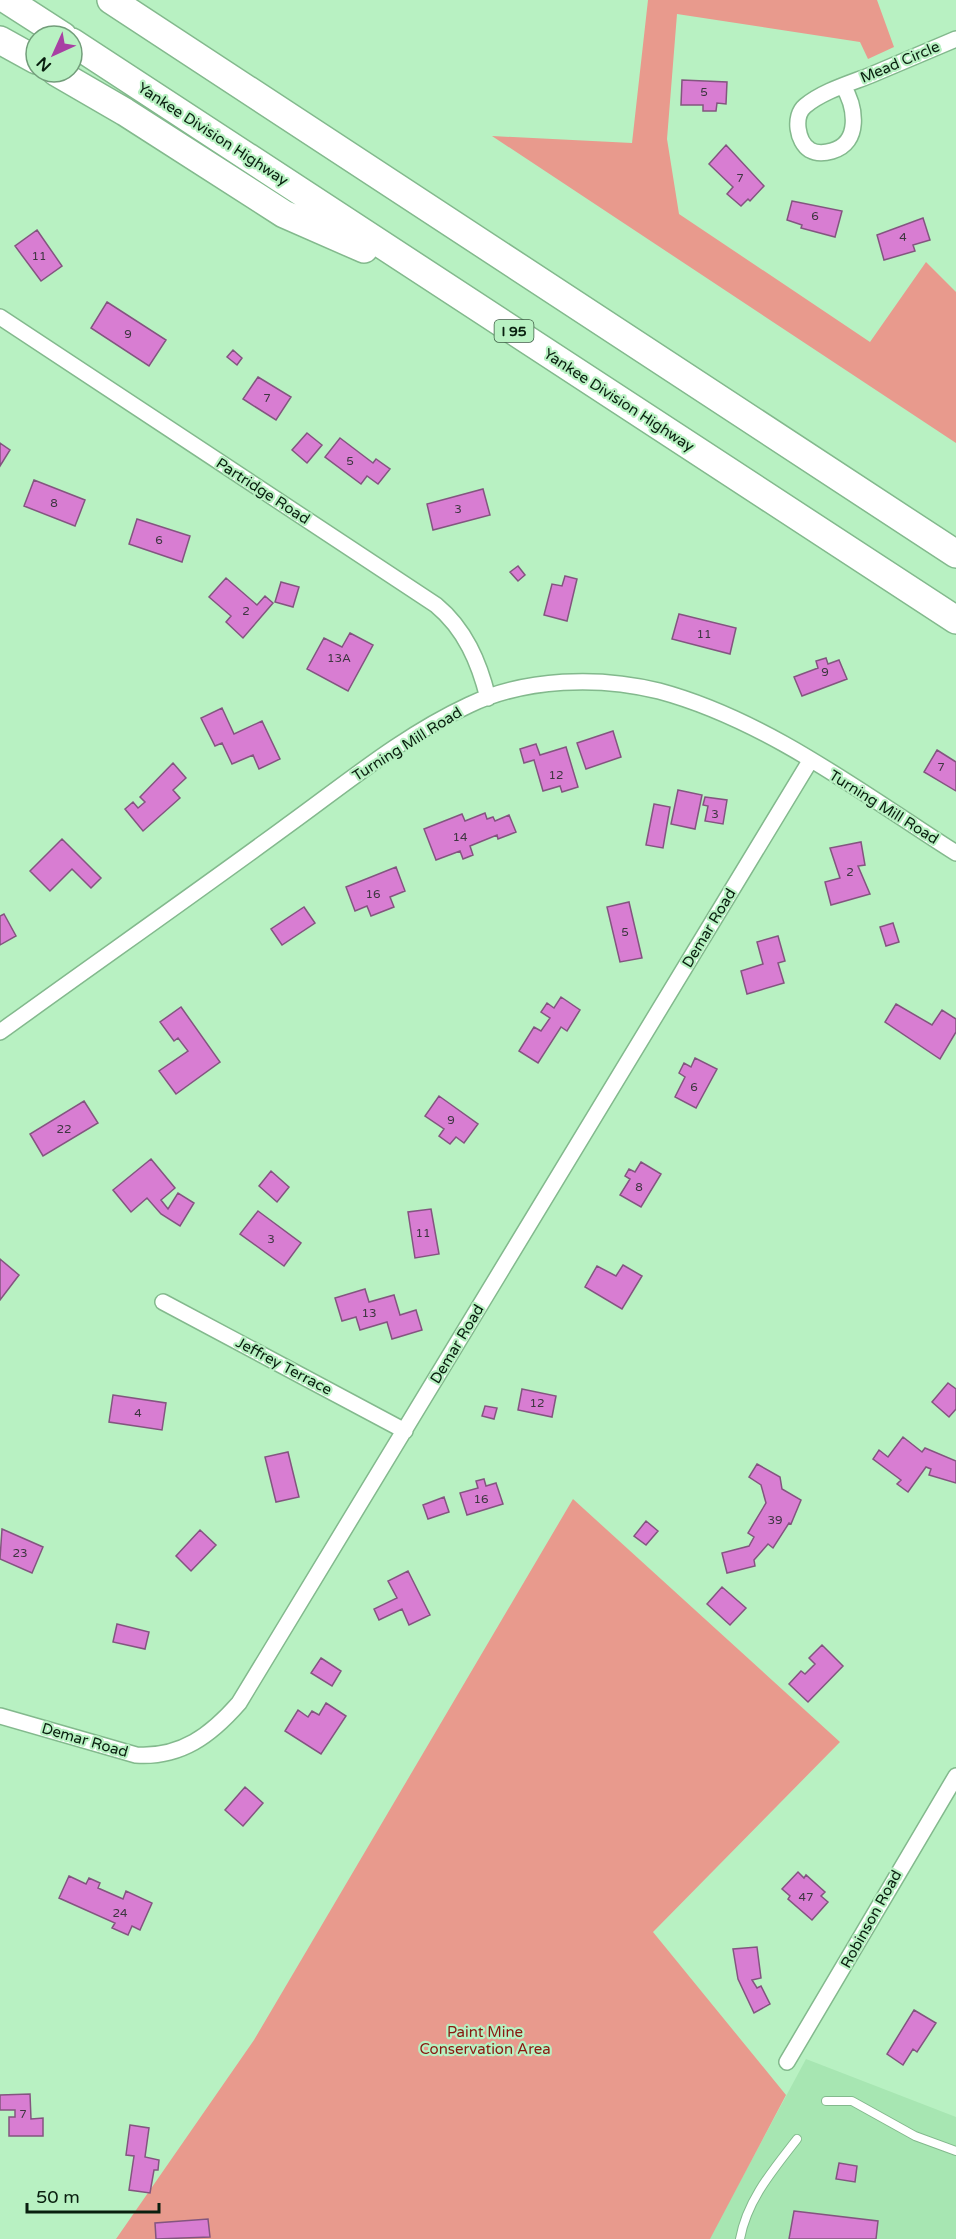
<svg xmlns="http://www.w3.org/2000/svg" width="956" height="2239" font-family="'Varela Round',sans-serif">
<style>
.built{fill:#a7e6b2}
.green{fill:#e89a8d}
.building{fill:#d87dd2;stroke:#83557f;stroke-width:1.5}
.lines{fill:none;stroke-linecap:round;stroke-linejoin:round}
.service-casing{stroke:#83b98d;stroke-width:10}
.minor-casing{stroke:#83b98d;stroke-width:18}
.motorway-casing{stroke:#83b98d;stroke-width:30}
.service{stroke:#fff;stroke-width:8}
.minor{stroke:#fff;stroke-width:15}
.motorway{stroke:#fff;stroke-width:27}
.labels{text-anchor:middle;stroke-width:4.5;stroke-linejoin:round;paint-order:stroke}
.number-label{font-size:12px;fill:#3d3640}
.shield{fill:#b8f1c2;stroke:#3e5e45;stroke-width:1.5}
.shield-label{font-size:14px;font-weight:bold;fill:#091f0f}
.street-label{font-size:15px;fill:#091f0f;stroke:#b8f1c2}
.park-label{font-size:15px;fill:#881810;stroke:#b8f1c2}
</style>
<rect width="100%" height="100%" fill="#b8f1c2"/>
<path class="built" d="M 806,2059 L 956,2117 L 956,2239 L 709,2239 Z"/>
<path class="green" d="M 648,0 L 877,0 L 894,47 L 868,59 L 860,42 L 677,14 L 667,139 L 679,214 L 870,342 L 926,262 L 956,292 L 956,443 L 492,136 L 632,143 Z
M 573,1499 L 840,1742 L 653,1932 L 786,2095 L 710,2239 L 116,2239 L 254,2040 Z"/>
<path class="building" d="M 682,80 L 727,82 L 726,104 L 717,103 L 716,111 L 703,111 L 703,105 L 681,105 Z
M 726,145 L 764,186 L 750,201 L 748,199 L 741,206 L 727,194 L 733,187 L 709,164 Z
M 792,201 L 842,211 L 835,237 L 801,228 L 802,225 L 787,220 Z
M 923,218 L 930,240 L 913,245 L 915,251 L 884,260 L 877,235 Z
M 37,230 L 62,266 L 41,281 L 15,246 Z
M 107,302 L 166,340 L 149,366 L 91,328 Z
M 233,350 L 242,358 L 237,365 L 227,357 Z
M 258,377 L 291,397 L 276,420 L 243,399 Z
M 307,433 L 322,445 L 307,463 L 292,450 Z
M 340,438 L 373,463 L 376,459 L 390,469 L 378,484 L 367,476 L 361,484 L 325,457 Z
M 0,443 L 10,450 L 0,466 Z
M 34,480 L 85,500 L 75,526 L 24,506 Z
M 483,489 L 490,515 L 433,530 L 427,504 Z
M 137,519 L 190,536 L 182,562 L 129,544 Z
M 518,566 L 525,575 L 518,581 L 510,572 Z
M 565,576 L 577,579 L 567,621 L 544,615 L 552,584 L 562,586 Z
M 226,578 L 257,605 L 265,596 L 273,603 L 243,638 L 226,622 L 231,616 L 209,597 Z
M 281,582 L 299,587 L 293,607 L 275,602 Z
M 679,614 L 736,628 L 730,654 L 672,639 Z
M 350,633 L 373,645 L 348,691 L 307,669 L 324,638 L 342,647 Z
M 826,658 L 828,664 L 839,660 L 847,679 L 802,696 L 794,677 L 818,668 L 816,661 Z
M 222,708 L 234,734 L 262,721 L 280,759 L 259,769 L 253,755 L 232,764 L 222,743 L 215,746 L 201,718 Z
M 613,731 L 621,757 L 586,769 L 577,743 Z
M 536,744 L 540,755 L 566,747 L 578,787 L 562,792 L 560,786 L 543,791 L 534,760 L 524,763 L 520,749 Z
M 937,750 L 956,762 L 956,791 L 924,772 Z
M 173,763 L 186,778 L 173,790 L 180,798 L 143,831 L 125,809 L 133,802 L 138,808 L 145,802 L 140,797 Z
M 678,790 L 702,795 L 695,829 L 671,824 Z
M 705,797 L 727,800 L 723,824 L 705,821 L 708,806 L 703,805 Z
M 654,804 L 670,807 L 663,848 L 646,845 Z
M 485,813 L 487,819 L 493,817 L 495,821 L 509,815 L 516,832 L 498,839 L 497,835 L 470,846 L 473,855 L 463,859 L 460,851 L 436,860 L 424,829 L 462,814 L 465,821 Z
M 62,839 L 101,878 L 91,888 L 72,869 L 50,891 L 30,871 Z
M 861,842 L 865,865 L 858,866 L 870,894 L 831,905 L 825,882 L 840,878 L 830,848 Z
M 396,867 L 405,891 L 390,897 L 394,907 L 371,916 L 367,906 L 355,911 L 346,887 Z
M 629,902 L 642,958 L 620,962 L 607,907 Z
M 304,907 L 315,923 L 282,945 L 271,929 Z
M 4,914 L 16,936 L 0,945 L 0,916 Z
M 893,923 L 899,942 L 886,946 L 880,927 Z
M 778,936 L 785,961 L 778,963 L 784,983 L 747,994 L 741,971 L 763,964 L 757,942 Z
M 561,997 L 580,1010 L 567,1031 L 561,1027 L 538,1063 L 519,1051 L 534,1027 L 541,1031 L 550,1018 L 541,1012 L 547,1003 L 554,1008 Z
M 896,1004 L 932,1025 L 942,1010 L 956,1019 L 956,1032 L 940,1059 L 885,1022 Z
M 181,1007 L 220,1062 L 176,1094 L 159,1071 L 188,1051 L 178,1038 L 174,1041 L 160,1022 Z
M 695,1058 L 717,1069 L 696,1108 L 675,1097 L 685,1077 L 679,1073 L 684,1063 L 691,1067 Z
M 439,1096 L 478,1124 L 464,1143 L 456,1137 L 450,1144 L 439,1136 L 444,1129 L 425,1116 Z
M 84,1101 L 98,1123 L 43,1156 L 30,1134 Z
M 151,1159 L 175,1188 L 161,1200 L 168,1209 L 178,1193 L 194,1203 L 180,1226 L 161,1214 L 147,1198 L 131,1212 L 113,1190 Z
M 641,1162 L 661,1174 L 641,1207 L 620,1195 L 630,1179 L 625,1176 L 629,1169 L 635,1172 Z
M 271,1171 L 289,1187 L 277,1202 L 259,1186 Z
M 431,1209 L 439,1254 L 415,1258 L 408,1212 Z
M 258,1211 L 301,1243 L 284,1266 L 240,1234 Z
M 0,1259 L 19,1275 L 0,1300 Z
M 623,1265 L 642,1276 L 622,1309 L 585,1287 L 597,1266 L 616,1276 Z
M 365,1289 L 369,1302 L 394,1295 L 400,1315 L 416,1310 L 422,1330 L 392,1339 L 387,1322 L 360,1330 L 356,1317 L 342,1321 L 335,1298 Z
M 948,1383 L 956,1389 L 956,1409 L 949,1417 L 932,1402 Z
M 522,1389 L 556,1396 L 552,1417 L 518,1410 Z
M 113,1395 L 166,1403 L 162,1430 L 109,1422 Z
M 485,1406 L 497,1408 L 494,1419 L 482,1416 Z
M 903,1437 L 922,1452 L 925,1448 L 956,1461 L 956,1483 L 929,1475 L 931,1469 L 926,1467 L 908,1492 L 897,1484 L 901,1480 L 873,1459 L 879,1450 L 888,1457 Z
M 288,1452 L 299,1497 L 276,1502 L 265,1457 Z
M 757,1464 L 780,1477 L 782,1489 L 801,1500 L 791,1524 L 789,1523 L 773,1548 L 768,1544 L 754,1560 L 755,1566 L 727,1573 L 722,1553 L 749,1546 L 754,1537 L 748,1533 L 766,1503 L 761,1485 L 749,1477 Z
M 484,1479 L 486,1486 L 496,1483 L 503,1504 L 467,1515 L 460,1493 L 478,1488 L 476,1481 Z
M 444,1497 L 449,1512 L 428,1519 L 423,1505 Z
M 646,1521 L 658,1531 L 646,1545 L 634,1536 Z
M 2,1529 L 43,1547 L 32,1573 L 0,1559 Z
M 200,1530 L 216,1545 L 191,1571 L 176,1556 Z
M 408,1571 L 430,1615 L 409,1625 L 402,1609 L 379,1620 L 374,1609 L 397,1598 L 388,1581 Z
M 722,1587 L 746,1608 L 730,1625 L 707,1604 Z
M 117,1624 L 149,1632 L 145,1649 L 113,1642 Z
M 822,1645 L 843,1666 L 808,1702 L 789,1684 L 801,1671 L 805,1674 L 815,1664 L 809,1658 Z
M 321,1658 L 341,1671 L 332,1686 L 311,1673 Z
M 326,1703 L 346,1716 L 321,1754 L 285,1731 L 298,1710 L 308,1717 L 312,1711 L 319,1715 Z
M 245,1787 L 263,1803 L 243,1826 L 225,1810 Z
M 798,1872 L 804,1878 L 806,1875 L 825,1892 L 821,1896 L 828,1902 L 812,1920 L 788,1899 L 790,1896 L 782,1889 Z
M 69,1876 L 86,1884 L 89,1878 L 100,1883 L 98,1888 L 123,1899 L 126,1891 L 152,1903 L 140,1930 L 132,1926 L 128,1935 L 112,1928 L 115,1923 L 59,1898 Z
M 757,1947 L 761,1978 L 752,1980 L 757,1988 L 761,1986 L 770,2004 L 754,2013 L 738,1979 L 733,1949 Z
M 914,2010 L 936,2023 L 917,2052 L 913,2049 L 903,2065 L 887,2054 Z
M 30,2094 L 31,2119 L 43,2118 L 43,2136 L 9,2136 L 9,2117 L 15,2117 L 15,2110 L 0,2110 L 0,2095 Z
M 130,2125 L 149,2128 L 145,2157 L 159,2160 L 158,2170 L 154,2170 L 150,2193 L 129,2190 L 134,2156 L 126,2155 Z
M 839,2163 L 857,2166 L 855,2182 L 836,2179 Z
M 794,2211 L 878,2221 L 876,2239 L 789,2239 Z
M 208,2219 L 210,2237 L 156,2239 L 155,2223 Z"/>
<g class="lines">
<g class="service-casing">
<path id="service" d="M 826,2101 L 852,2101 L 915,2136 L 956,2151
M 740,2239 C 747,2200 773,2170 797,2139"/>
</g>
<g class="minor-casing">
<path id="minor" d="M 843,86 C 856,107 861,143 832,151 C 825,153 817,154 810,150 C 797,142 793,116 805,106 C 823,91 851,83 871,75 C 900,63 928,51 956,39
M 0,317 L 436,605 C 465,629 479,662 488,698
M 0,1032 C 94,964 190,897 284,828 C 344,785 402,736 469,705 C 526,678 599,676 659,691 C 767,720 863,794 956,853
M 163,1302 L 405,1431
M 0,1716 L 136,1755 C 181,1758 211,1735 239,1703 L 810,761
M 787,2062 L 956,1776"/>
</g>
<g class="motorway-casing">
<path id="motorway" d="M 7,0 L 63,36
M 111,0 L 956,554
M 0,40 L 36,60
M 72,42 L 956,620
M 56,72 L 125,112 L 284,214 L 364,249"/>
</g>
<use href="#service" class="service"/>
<use href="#minor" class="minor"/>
<use href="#motorway" class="motorway"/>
</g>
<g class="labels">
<g class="number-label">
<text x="704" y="96">5</text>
<text x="740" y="182">7</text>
<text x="815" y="220">6</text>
<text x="903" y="241">4</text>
<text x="39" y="260">11</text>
<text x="128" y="338">9</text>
<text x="267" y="402">7</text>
<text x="350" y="465">5</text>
<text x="54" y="507">8</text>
<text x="458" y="513">3</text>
<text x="159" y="544">6</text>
<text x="246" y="615">2</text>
<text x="704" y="638">11</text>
<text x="339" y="662">13A</text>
<text x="825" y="676">9</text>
<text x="941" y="771">7</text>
<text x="556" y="779">12</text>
<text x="715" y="818">3</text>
<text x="460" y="841">14</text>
<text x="850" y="876">2</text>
<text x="373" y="898">16</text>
<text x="625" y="936">5</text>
<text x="694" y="1091">6</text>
<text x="451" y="1124">9</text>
<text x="64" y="1133">22</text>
<text x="639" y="1191">8</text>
<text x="423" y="1237">11</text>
<text x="271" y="1243">3</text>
<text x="369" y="1317">13</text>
<text x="537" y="1407">12</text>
<text x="138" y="1417">4</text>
<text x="481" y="1503">16</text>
<text x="775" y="1524">39</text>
<text x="20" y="1557">23</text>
<text x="806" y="1901">47</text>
<text x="120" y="1917">24</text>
<text x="23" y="2118">7</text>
</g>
<rect class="shield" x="494.5" y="320" width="39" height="22" rx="4.5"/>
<g class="shield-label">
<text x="514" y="336">I 95</text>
</g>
<g class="street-label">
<text transform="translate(900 62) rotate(-23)" y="5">Mead Circle</text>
<text transform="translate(213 134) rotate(33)" y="5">Yankee Division Highway</text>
<text transform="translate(619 400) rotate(33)" y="5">Yankee Division Highway</text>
<text transform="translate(263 491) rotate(33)" y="5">Partridge Road</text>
<text transform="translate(407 744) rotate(-32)" y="5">Turning Mill Road</text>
<text transform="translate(884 807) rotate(32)" y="5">Turning Mill Road</text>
<text transform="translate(709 928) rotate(-59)" y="5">Demar Road</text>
<text transform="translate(457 1344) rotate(-59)" y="5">Demar Road</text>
<text transform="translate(284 1366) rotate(28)" y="5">Jeffrey Terrace</text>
<text transform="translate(85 1740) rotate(16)" y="5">Demar Road</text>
<text transform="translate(871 1919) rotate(-61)" y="5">Robinson Road</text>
</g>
<g class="park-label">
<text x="485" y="2037">Paint Mine<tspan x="485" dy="17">Conservation Area</tspan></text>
</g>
</g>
<g transform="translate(54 54) rotate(225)"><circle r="28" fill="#b8f1c2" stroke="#729d7a" stroke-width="1.5"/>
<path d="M0-4.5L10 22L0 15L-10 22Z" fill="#a840a3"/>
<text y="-9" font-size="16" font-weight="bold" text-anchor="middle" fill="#091f0f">N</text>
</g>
<path d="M27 2203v9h132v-9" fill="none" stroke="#091f0f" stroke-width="3"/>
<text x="36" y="2203" font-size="18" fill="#091f0f" stroke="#b8f1c2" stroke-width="4.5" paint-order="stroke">50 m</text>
</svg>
